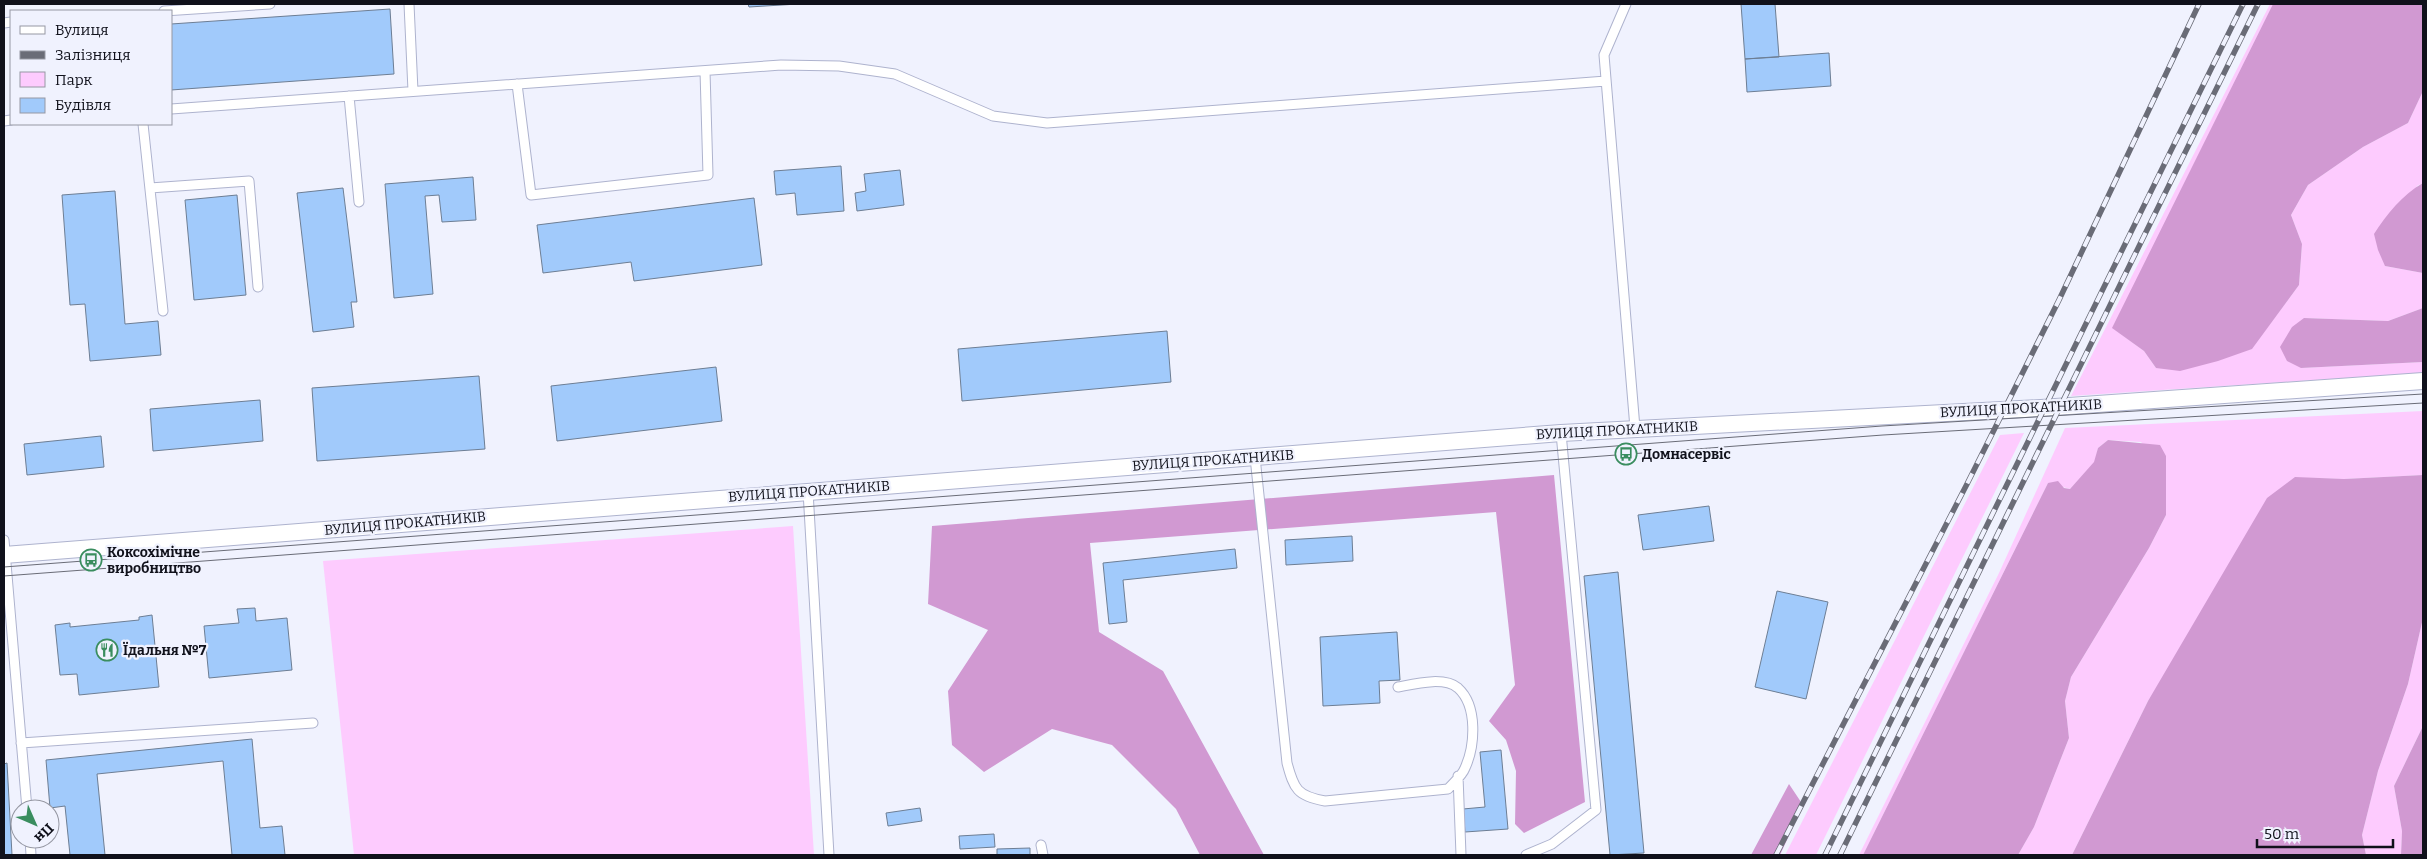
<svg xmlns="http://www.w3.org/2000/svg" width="2427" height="859" font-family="Bitter,serif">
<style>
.green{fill:#fdcbfe}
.forest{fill:#d199d2}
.building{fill:#a1cafb;stroke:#6d7e94}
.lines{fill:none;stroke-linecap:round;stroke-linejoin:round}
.service-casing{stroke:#aeb3ce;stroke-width:11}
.minor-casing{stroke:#aeb3ce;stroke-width:18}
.service{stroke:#fff;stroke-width:9}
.minor{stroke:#fff;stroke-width:16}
.tram{stroke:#6a6c77;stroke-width:1}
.rail-casing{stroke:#6a6c77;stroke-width:5.5}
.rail{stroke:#f0f2fe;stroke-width:4;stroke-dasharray:11;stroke-linecap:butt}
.labels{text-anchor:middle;stroke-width:4.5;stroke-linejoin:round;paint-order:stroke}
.street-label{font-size:14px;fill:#10111b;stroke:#f0f2fe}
.poi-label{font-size:14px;font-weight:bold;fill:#10111b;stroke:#f0f2fe;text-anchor:start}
</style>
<rect width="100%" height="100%" fill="#f0f2fe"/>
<path class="green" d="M 2270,4 L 2273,4 L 2113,328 L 2144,351 L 2156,368 L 2252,348 L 2299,285 L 2302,244 L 2291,215 L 2308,185 L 2363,147 L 2408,123 L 2423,91 L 2423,183 L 2417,186 L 2385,266 L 2423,273 L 2423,308 L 2388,321 L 2304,318 L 2301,368 L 2423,362 L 2423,373 L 2071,396 Z
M 2423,411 L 2423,475 L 2344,479 L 2295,478 L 2148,701 L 2072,855 L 2018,855 L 2034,827 L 2069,738 L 2065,701 L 2071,677 L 2149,548 L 2166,515 L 2166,472 L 2141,442 L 2108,440 L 2098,448 L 2095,462 L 2070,489 L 2048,483 L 1863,855 L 1859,855 L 1999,573 L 2065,428 Z
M 2024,433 L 1816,855 L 1785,855 L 2000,435 Z
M 793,526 L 814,855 L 354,855 L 323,561 Z
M 2423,618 L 2423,726 L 2394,786 L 2402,831 L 2401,855 L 2366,855 L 2362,835 L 2378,771 L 2408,684 Z"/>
<path class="forest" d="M 2273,4 L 2423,4 L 2423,91 L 2408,123 L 2363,147 L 2308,185 L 2291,215 L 2302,244 L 2299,285 L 2252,349 L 2218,361 L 2180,371 L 2156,368 L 2144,351 L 2112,328 Z
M 2423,183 L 2423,273 L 2385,266 L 2378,250 L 2374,234 C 2387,214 2402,195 2423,183 Z
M 2423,308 L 2423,362 L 2301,368 L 2287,361 L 2280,347 L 2292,327 L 2304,318 L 2388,321 Z
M 2108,440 L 2160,445 L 2166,456 L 2166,515 L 2149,548 L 2071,677 L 2065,701 L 2069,738 L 2034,827 L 2018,855 L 1863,855 L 2048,483 L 2058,481 L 2064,488 L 2070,489 L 2094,462 L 2098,448 Z
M 1554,475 L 1585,802 L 1524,833 L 1515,824 L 1516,771 L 1506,740 L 1489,721 L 1515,685 L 1496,512 L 1090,543 L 1099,632 L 1163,671 L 1264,855 L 1200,855 L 1176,809 L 1112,745 L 1052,729 L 984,772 L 952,745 L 948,691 L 988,630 L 928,604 L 932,526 Z
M 2423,475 L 2423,618 L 2408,684 L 2378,771 L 2362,835 L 2366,855 L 2072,855 L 2148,701 L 2267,498 L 2295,477 L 2344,479 Z
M 2423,726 L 2423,855 L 2401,855 L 2402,831 L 2394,786 Z
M 1789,784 L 1803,805 L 1780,855 L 1751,855 Z"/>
<path class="building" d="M 748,4 L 798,4 L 749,7 Z
M 1741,4 L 1775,4 L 1779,57 L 1745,59 Z
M 390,9 L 394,74 L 171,90 L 171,24 Z
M 1829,53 L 1831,86 L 1747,92 L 1745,59 Z
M 841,166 L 844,211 L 797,215 L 795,193 L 776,195 L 774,171 Z
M 900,170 L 904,205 L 857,211 L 855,193 L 866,191 L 864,174 Z
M 473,177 L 476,220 L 442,222 L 439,195 L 425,196 L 433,294 L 394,298 L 385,184 Z
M 343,188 L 357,302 L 351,302 L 354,327 L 313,332 L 297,193 Z
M 115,191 L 125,324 L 158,321 L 161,355 L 90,361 L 85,304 L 70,305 L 62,195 Z
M 237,195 L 246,295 L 194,300 L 185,200 Z
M 754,198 L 762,265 L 634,281 L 631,262 L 543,273 L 537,225 Z
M 1167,331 L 1171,382 L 962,401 L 958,349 Z
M 716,367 L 722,421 L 557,441 L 551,386 Z
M 479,376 L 485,449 L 317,461 L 312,388 Z
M 260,400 L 263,441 L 153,451 L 150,409 Z
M 101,436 L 104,467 L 27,475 L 24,444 Z
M 1709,506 L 1714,541 L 1643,550 L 1638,515 Z
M 1352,536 L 1353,561 L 1286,565 L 1285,540 Z
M 1235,549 L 1237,568 L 1123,580 L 1127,622 L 1109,624 L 1103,563 Z
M 1618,572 L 1644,853 L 1610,855 L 1584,576 Z
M 1777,591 L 1828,602 L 1806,699 L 1755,687 Z
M 255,608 L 256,621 L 287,618 L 292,670 L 209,678 L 204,626 L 239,623 L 237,609 Z
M 152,615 L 159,687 L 79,695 L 77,674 L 60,675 L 55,625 L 70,623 L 70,627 L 139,620 L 139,617 Z
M 1397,632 L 1400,680 L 1379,681 L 1380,703 L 1323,706 L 1320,637 Z
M 252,739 L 260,828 L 282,826 L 285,855 L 232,855 L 223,761 L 97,774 L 105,855 L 70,855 L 65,806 L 50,808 L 46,760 Z
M 1501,750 L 1508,829 L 1465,832 L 1463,809 L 1485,807 L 1480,752 Z
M 7,763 L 12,855 L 4,855 L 4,764 Z
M 920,808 L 922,821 L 888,826 L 886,813 Z
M 994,834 L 995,847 L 960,849 L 959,836 Z
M 1030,848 L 1030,855 L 997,855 L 997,849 Z"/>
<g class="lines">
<g class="service-casing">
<path id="service" d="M 409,4 L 413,91
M 1626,4 L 1604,55 L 1635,428
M 164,11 L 270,4
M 4,23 L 11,22
M 517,84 L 531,195 L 708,175 L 705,71
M 349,96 L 359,202
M 171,109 L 781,65 L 839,66 L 895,74 L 993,116 L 1047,123 L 1606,81
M 4,121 L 11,120
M 143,124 L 163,311
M 150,188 L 249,181 L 258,287
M 1255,457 L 1287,763 C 1294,789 1297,796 1325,801 L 1448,789 C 1453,783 1462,776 1465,768 C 1475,746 1478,706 1458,688 C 1444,676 1414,684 1398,687
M 808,491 L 829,855
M 4,540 L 27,809
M 21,743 L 313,723
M 1458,776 L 1461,855
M 30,839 L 31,855
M 1041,845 L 1043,855
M 1526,855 L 1552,844 L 1596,810 L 1561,433"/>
</g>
<g class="minor-casing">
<path id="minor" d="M 4,555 L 1561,433 L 2041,408 L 2423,381"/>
</g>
<use href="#service" class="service"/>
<use href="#minor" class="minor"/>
<path class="tram" d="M 4,567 L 1882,426 L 2423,394
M 4,576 L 1883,435 L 2423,403"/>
<g class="rail-casing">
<path id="rail" d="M 1776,855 L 1967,484 L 2059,300 L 2199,4
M 1825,855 L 2243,4
M 1840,855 L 2258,4"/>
</g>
<use href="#rail" class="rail"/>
</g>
<defs>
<g id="bus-ring" transform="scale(1.125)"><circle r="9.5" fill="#f0f2fe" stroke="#3a8d5f" stroke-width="1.5"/><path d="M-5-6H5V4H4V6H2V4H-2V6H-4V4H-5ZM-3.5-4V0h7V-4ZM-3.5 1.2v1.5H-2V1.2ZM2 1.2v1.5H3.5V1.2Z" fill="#3a8d5f"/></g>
<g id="restaurant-ring" transform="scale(1.125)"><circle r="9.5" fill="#f0f2fe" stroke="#3a8d5f" stroke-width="1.5"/><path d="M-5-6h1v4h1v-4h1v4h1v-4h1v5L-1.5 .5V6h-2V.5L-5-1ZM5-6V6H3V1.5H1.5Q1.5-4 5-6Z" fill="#3a8d5f"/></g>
</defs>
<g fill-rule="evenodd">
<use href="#bus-ring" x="1626" y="454"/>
<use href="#bus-ring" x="91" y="560"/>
<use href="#restaurant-ring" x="107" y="650"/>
</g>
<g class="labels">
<g class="street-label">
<text transform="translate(2021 408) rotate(-3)" y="5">ВУЛИЦЯ ПРОКАТНИКІВ</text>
<text transform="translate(1617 430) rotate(-3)" y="5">ВУЛИЦЯ ПРОКАТНИКІВ</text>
<text transform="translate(1213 460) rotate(-4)" y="5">ВУЛИЦЯ ПРОКАТНИКІВ</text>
<text transform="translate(809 491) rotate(-4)" y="5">ВУЛИЦЯ ПРОКАТНИКІВ</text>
<text transform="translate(405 523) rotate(-5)" y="5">ВУЛИЦЯ ПРОКАТНИКІВ</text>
</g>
<g class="poi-label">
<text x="1642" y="459">Домнасервіс</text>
<text x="107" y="557">Коксохімічне<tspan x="107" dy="16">виробництво</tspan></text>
<text x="123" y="655">Їдальня №7</text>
</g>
</g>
<rect width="2427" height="859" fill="none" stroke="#10111b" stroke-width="10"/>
<rect x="10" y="10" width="162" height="115" fill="#f0f2fe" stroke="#9698a3"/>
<rect x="20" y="26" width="25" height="8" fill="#ffffff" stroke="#9698a3"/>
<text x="55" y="35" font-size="15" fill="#10111b">Вулиця</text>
<rect x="20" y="51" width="25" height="8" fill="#6a6c77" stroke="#9698a3"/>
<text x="55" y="60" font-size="15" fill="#10111b">Залізниця</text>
<rect x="20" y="72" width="25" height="15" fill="#fdcbfe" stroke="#9698a3"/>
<text x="55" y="85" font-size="15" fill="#10111b">Парк</text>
<rect x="20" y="98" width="25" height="15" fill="#a1cafb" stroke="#9698a3"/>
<text x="55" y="110" font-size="15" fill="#10111b">Будівля</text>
<g transform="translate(35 824) rotate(135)"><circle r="24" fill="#f0f2fe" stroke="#9698a3"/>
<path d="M0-4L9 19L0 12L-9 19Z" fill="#3a8d5f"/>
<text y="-8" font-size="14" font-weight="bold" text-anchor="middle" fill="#10111b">Пн</text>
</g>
<path d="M2257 839v8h136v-8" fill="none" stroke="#10111b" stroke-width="2.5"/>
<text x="2264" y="839" font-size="15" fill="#10111b" stroke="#f0f2fe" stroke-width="4" paint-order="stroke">50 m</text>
</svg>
